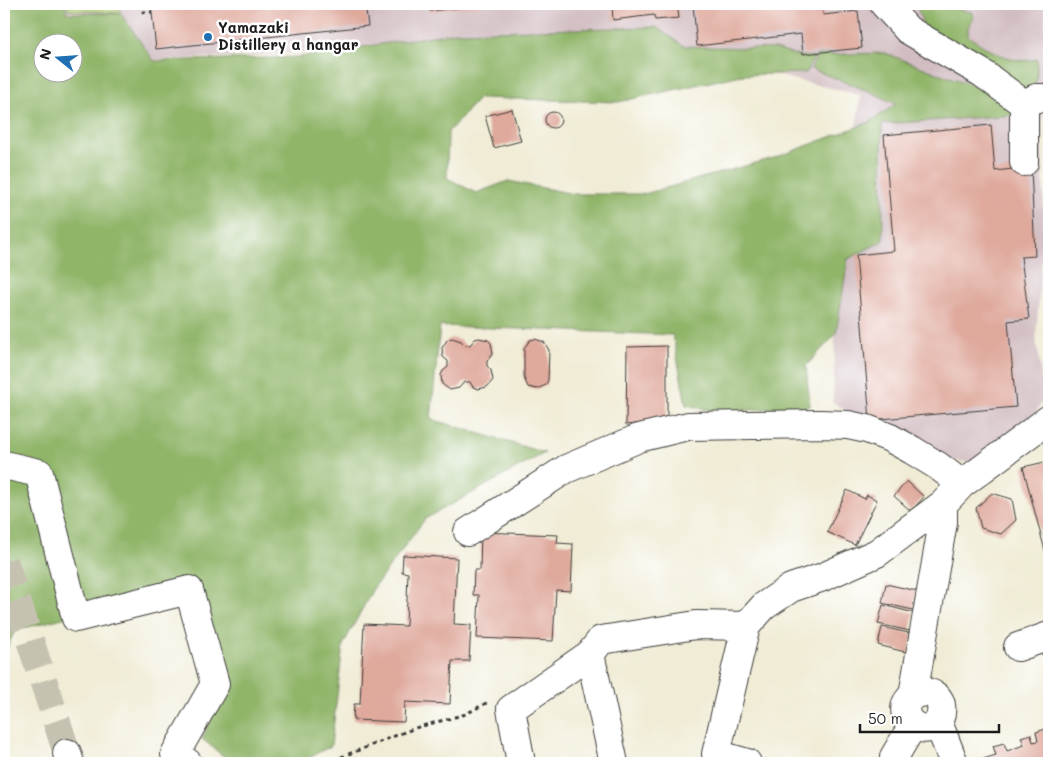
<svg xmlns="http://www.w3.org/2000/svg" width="1053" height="767" font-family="Mali,sans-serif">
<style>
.industrial{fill:#d2bec2}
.green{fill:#b5d379;stroke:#68784a}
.forest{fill:#90b569;stroke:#566842;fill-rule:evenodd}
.building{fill:#dfa99c}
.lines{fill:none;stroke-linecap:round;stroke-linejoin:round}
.highway-tunnel{stroke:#c6c2b1;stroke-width:28;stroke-dasharray:28 14;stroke-linecap:butt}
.minor-casing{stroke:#3c3b38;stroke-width:30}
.highway-casing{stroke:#3c3b38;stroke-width:30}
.path{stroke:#3c3b38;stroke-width:3;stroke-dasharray:4 4;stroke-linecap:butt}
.minor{stroke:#fff;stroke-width:28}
.highway{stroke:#fff;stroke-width:28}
.poi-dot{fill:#1f6fb2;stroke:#fff;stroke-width:2}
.labels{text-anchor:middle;stroke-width:5;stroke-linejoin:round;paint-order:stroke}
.poi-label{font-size:15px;font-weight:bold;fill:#1c1c1c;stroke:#fff;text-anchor:start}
</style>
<rect width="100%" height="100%" fill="#fff"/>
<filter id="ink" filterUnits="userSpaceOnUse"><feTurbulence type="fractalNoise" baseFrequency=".02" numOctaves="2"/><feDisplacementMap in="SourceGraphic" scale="10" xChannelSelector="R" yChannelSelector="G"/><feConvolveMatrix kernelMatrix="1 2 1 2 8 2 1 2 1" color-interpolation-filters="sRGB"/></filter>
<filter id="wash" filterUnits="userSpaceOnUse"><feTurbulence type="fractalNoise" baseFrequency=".0096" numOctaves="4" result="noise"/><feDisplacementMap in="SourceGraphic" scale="20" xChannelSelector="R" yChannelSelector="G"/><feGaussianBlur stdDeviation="1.12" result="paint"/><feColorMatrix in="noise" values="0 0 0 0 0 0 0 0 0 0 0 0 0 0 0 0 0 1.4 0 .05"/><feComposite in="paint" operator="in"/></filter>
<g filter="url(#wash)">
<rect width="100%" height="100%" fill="#f0ecd6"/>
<path class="industrial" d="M 65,4 L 1046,4 L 1042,104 L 1044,230 L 1036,337 L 1044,399 L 1035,414 L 975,462 L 953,461 L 855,417 L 833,402 L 838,237 L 861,95 L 619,39 L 154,60 L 121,14 L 67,12 Z"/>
<path class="green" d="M 66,4 L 117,4 L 121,13 L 68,10 Z"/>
<path class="forest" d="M 4,4 L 64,4 L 67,13 L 121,14 L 154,61 L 300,57 L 457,32 L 656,27 L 684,46 L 775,49 L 798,56 L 814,57 L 806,73 L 742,75 L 618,102 L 479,98 L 448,132 L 447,178 L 476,193 L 508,181 L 574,194 L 644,194 L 777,157 L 870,122 L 896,104 L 871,92 L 811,69 L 817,55 L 885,53 L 937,73 L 983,88 L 1016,115 L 882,124 L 883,241 L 848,259 L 836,334 L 806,366 L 810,406 L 717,412 L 686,405 L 673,335 L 440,326 L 431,419 L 545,453 L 425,519 L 373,589 L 343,645 L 331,746 L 298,763 L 232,763 L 202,739 L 222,691 L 183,588 L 15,630 L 4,655 ZM 42,42 L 72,42 L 72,72 L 42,72 Z
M 916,4 L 946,4 L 949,7 L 971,12 L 974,17 L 968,27 L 968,36 C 987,49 1014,66 1037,59 L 1037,78 L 1033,89 L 1025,90 L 925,30 Z"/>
<g id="blocks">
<path class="building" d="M 151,4 L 365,4 L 368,26 L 156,49 Z
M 429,4 L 483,4 L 484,5 L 430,11 Z
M 612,4 L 677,4 L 679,18 L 655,20 L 654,15 L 613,20 Z
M 693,4 L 822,4 L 823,15 L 858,11 L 862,48 L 803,54 L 801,34 L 697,46 Z
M 512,109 L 521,141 L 494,148 L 485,116 Z
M545 120a8 8 0 1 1 16 0a8 8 0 1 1-16 0Z
M 991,125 L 995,171 L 1031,167 L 1035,256 L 1021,257 L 1029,319 L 1008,321 L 1016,407 L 870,420 L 856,255 L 894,251 L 884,135 Z
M 452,338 L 461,341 L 465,345 L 470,345 L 475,339 L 479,338 L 488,340 L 491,343 L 493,353 L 487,361 L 487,366 L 491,370 L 493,380 L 487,387 L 478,389 L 473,387 L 470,382 L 464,382 L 459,388 L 450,390 L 442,384 L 441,375 L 443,371 L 448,367 L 448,361 L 443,357 L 442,348 L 447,340 Z
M 535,339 L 544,342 L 549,350 L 548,380 L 546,385 L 537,389 L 528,387 L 524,378 L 524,348 L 530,340 Z
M 667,346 L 667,420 L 626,425 L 627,347 Z
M 1049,461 L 1049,566 L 1023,467 Z
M 907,481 L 924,497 L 911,511 L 894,496 Z
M 847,490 L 865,499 L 867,495 L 877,500 L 855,545 L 827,532 Z
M 992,493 L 1012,499 L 1016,520 L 1001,534 L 981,528 L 976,508 Z
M 481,532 L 558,535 L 557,543 L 573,544 L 571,591 L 556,590 L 553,641 L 477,638 L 479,595 L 473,595 L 474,570 L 480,570 Z
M 403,555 L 457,558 L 454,624 L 471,625 L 469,661 L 452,661 L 450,704 L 405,702 L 404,722 L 353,720 L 354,704 L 360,704 L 364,624 L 406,626 L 408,573 L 402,572 Z
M 886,584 L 917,591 L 913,610 L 882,603 Z
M 883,605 L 914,613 L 910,631 L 878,624 Z
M 882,627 L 913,634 L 909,653 L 878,645 Z
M 1049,728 L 1049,763 L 970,763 L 996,755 L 993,746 L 1004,743 L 1007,751 L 1024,745 L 1021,737 L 1031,734 L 1033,742 L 1038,741 L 1036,732 Z"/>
</g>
</g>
<g filter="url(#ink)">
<use href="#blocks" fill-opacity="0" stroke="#3c3b38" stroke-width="1"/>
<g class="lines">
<path class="highway-tunnel" d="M 4,561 L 67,753"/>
<g class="minor-casing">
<path id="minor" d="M 884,4 L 908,30 L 982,73 L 1024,104 L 1036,98 L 1049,98
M 1024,104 L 1024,162
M 4,465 L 39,473 L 76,618 L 189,590 L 215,684 L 175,754 L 188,763
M 468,532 L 566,469 L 639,438 L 688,426 L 820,424 L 848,425 L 867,429 L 890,438 L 912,450 L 938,466 L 962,484
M 1018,647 L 1049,636
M 590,654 L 614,763
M 913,695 C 953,680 947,739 918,727 C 909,724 903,714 906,704 C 907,701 911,697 913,695 L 943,522 L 943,504
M 938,722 L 954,763
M 894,757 L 913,725
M 521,763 L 511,709 L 590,654 L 601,640 L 696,625 L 746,626
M 747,763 L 716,754 L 746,626 L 764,606 L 791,588 L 823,577 L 877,553 L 943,504 L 962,484 L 1049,419"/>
</g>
<g class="highway-casing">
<path id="highway" d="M 67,753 L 70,763"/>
</g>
<path class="path" d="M 139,4 L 143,12 L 152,12
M 326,763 L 415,728 L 466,714 L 490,701"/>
<use href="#minor" class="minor"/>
<use href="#highway" class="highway"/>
</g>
</g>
<circle class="poi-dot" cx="208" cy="37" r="5"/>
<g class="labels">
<g class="poi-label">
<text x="218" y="33">Yamazaki<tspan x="218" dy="17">Distillery a hangar</tspan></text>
</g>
</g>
<rect width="1053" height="767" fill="none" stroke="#fff" stroke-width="20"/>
<g transform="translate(58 58) rotate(287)"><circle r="24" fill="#ffffff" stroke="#a4a4a4"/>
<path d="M0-4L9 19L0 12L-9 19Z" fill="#1f6fb2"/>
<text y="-8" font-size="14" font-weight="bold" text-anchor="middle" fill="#1c1c1c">N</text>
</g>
<path d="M860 724v8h139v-8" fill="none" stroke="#1c1c1c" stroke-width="2.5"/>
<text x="868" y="724" font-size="15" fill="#1c1c1c" stroke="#ffffff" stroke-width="4" paint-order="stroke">50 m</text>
</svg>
